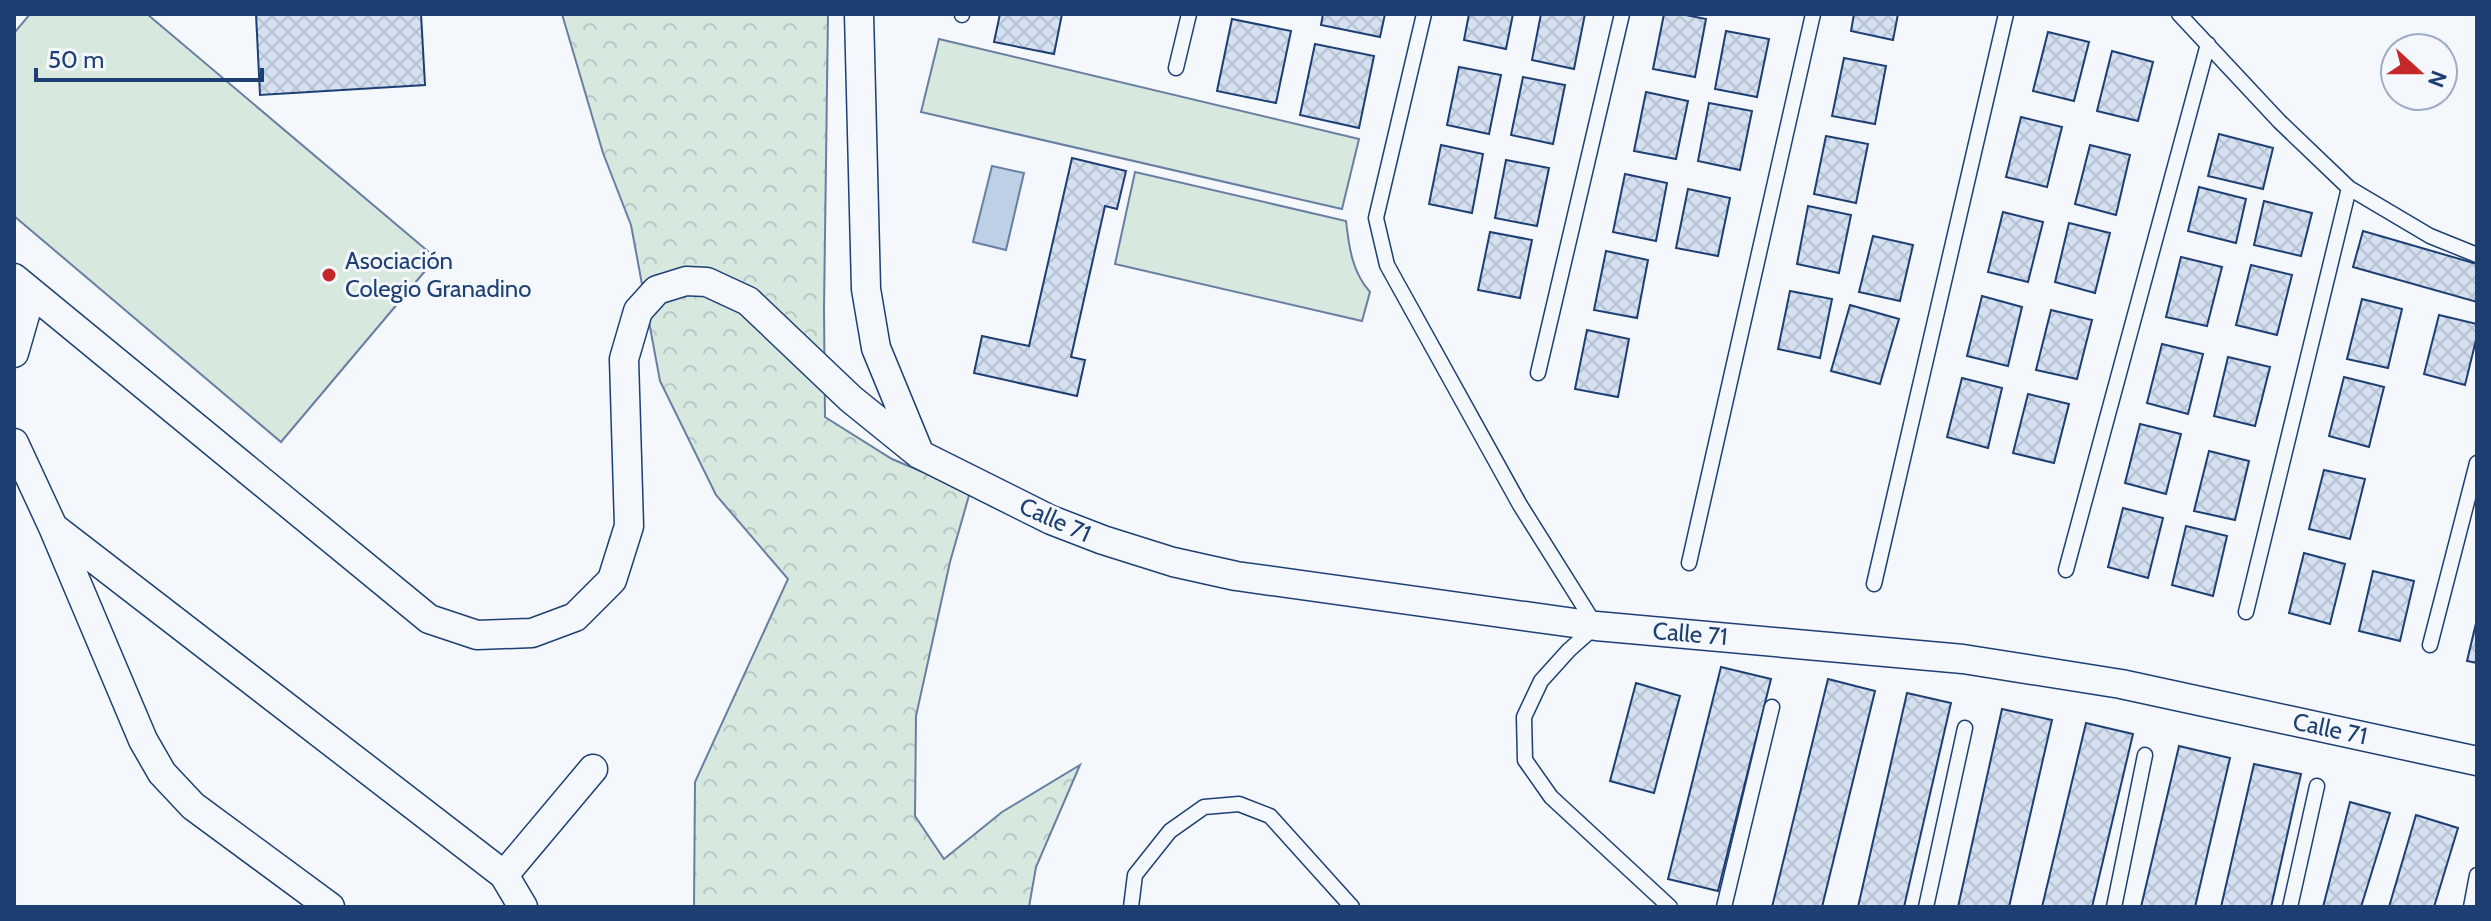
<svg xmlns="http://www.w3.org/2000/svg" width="2491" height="921" font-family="Cabin,sans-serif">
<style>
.green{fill:#d7e8df;stroke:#687fa3;stroke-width:2}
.forest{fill:url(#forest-crowns);stroke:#687fa3;stroke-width:2}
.water{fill:#bed0e5;stroke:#687fa3;stroke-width:2}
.building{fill:url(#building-cross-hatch);stroke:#1d3f73;stroke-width:2}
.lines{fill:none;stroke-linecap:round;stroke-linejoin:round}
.service-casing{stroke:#1d3f73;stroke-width:17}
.minor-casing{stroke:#1d3f73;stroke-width:31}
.service{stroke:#f4f7fb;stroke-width:14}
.minor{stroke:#f4f7fb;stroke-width:28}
.poi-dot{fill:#c62828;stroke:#f4f7fb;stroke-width:3}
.labels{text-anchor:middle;stroke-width:6;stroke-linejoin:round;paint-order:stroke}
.poi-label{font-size:24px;fill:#1d3f73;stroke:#f4f7fb;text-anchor:start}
.street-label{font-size:24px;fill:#1d3f73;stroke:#f4f7fb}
</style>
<defs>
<pattern id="forest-crowns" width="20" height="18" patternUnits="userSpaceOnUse" patternTransform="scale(2)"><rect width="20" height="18" fill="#d7e8df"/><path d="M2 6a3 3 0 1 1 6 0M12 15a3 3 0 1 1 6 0" fill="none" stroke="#b8c8c3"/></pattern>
<pattern id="building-cross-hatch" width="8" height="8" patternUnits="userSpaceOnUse" patternTransform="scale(2)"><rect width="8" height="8" fill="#d5e0f0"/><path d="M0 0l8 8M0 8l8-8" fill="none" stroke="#b6c1d1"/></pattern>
</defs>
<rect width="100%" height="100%" fill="#f4f7fb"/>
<path class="green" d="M 30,14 L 147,14 L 436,258 L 281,442 L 14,216 L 14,33 Z
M 939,39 L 1359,139 L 1342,209 L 921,112 Z
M 1135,172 L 1346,221 C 1349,247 1352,272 1370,292 L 1362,321 L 1115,264 Z"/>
<path class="forest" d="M 562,14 L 828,14 L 824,309 L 825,417 L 892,459 L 970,492 L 950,562 L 916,716 L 915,816 L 944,859 L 1002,812 L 1080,765 L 1036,867 L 1029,907 L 694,907 L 695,782 L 788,579 L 716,495 L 660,381 L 631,225 L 603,153 Z"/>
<path class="water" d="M 992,166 L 1024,173 L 1006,250 L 973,242 Z"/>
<path class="building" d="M 256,14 L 421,14 L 425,85 L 260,95 Z
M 1000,14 L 1062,14 L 1054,54 L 994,42 Z
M 1323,14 L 1385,14 L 1380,37 L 1321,25 Z
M 1469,14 L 1513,14 L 1506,49 L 1464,40 Z
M 1541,14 L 1585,14 L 1574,69 L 1532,60 Z
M 1664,14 L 1681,14 L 1706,19 L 1695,77 L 1653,69 Z
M 1854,14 L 1898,14 L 1893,40 L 1851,31 Z
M 1232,19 L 1291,31 L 1276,103 L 1217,91 Z
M 1726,31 L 1769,39 L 1757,97 L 1715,89 Z
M 2048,32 L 2089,42 L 2074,101 L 2033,91 Z
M 1315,44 L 1374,56 L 1359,128 L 1300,115 Z
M 2112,51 L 2153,62 L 2138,121 L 2097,111 Z
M 1844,58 L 1886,66 L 1875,124 L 1832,116 Z
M 1459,67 L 1501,75 L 1489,134 L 1447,125 Z
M 1523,77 L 1565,85 L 1553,144 L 1511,135 Z
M 1646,92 L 1688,101 L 1676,159 L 1634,151 Z
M 1709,103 L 1752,111 L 1740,170 L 1698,161 Z
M 2021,117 L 2062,127 L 2047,187 L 2006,177 Z
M 2219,134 L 2273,148 L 2263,189 L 2208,176 Z
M 1826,136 L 1868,144 L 1856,203 L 1814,194 Z
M 1441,145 L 1483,154 L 1472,213 L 1429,204 Z
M 2090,145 L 2130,155 L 2116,215 L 2075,204 Z
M 1072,158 L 1126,171 L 1117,209 L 1105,206 L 1071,357 L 1085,360 L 1077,396 L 974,373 L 982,336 L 1029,346 Z
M 1506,160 L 1549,168 L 1537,226 L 1495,218 Z
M 1625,174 L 1667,183 L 1656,241 L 1613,232 Z
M 2199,187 L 2246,199 L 2236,243 L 2188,231 Z
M 1688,189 L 1730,198 L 1718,256 L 1676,248 Z
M 2264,201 L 2312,213 L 2301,256 L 2254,245 Z
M 1808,206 L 1851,215 L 1839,273 L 1797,264 Z
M 2003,212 L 2043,222 L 2028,282 L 1988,272 Z
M 2069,223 L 2110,233 L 2095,293 L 2055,282 Z
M 2363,231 L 2477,264 L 2477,302 L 2353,267 Z
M 1490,232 L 1532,240 L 1520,298 L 1478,290 Z
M 1873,236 L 1913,245 L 1900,301 L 1859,292 Z
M 1606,251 L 1648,260 L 1637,318 L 1594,310 Z
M 2181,257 L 2222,267 L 2207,326 L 2166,317 Z
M 2251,265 L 2292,275 L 2277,335 L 2236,325 Z
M 1790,291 L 1832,299 L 1820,358 L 1778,349 Z
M 1982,296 L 2022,307 L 2008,366 L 1967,356 Z
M 2362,299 L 2402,309 L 2388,368 L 2347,359 Z
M 1850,305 L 1899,319 L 1880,384 L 1831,371 Z
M 2051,310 L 2092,320 L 2077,379 L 2036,370 Z
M 2439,315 L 2477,324 L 2477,336 L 2465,385 L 2424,374 Z
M 1587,330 L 1629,339 L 1618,397 L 1575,389 Z
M 2162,344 L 2203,354 L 2188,414 L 2147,403 Z
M 2228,357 L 2270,367 L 2255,426 L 2214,416 Z
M 2344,377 L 2384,387 L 2369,447 L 2329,436 Z
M 1962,378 L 2002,388 L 1988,448 L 1947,437 Z
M 2028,394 L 2069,404 L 2054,463 L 2013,453 Z
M 2140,424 L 2181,434 L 2166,494 L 2125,483 Z
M 2209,451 L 2249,461 L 2235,520 L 2194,511 Z
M 2324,470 L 2365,479 L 2350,539 L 2309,529 Z
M 2123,508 L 2163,518 L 2148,578 L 2108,567 Z
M 2186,526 L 2227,536 L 2213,596 L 2172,585 Z
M 2304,553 L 2345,564 L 2330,624 L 2289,613 Z
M 2373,571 L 2414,581 L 2400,641 L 2359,631 Z
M 2477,619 L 2477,663 L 2467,661 Z
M 1721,667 L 1771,679 L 1718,891 L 1668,879 Z
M 1828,679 L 1875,691 L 1822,907 L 1772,907 Z
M 1636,683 L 1680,696 L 1654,793 L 1610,781 Z
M 1907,693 L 1951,703 L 1904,907 L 1858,907 Z
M 2002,709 L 2052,720 L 2009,907 L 1958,907 Z
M 2086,723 L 2133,734 L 2092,907 L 2042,907 Z
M 2179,746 L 2230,758 L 2195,907 L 2141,907 Z
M 2254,764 L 2301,774 L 2271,907 L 2221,907 Z
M 2350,802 L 2390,813 L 2361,907 L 2323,907 Z
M 2416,815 L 2458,828 L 2434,907 L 2389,907 Z"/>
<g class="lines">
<g class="service-casing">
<path id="service" d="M 1424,14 L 1376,218 L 1387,265 L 1520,505 L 1596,626 L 1569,650 L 1541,681 L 1524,717 L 1525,760 L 1551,797 L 1670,907
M 2179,14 L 2279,121 L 2349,188 L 2430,236 L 2477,255
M 962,15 L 962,14
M 1176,68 L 1189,14
M 1538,373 L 1622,14
M 1689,563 L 1813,14
M 2066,570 L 2208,44
M 1874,584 L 2006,14
M 2246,612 L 2349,188
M 2430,645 L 2477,463
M 1131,907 L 1135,875 L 1170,831 L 1204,807 L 1239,804 L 1270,816 L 1352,907
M 1724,907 L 1772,707
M 1926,907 L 1965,728
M 2114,907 L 2145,755
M 2290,907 L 2317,786
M 2471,907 L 2477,875"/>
</g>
<g class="minor-casing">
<path id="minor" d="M 859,14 L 866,289 L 876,348 L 918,450
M 14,278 L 429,619 L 477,635 L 532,633 L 575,617 L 612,580 L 629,526 L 624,359 L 638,311 L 657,290 L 686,281 L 707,282 L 748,301 L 851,399 L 919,454 L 1051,520 L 1103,540 L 1173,562 L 1236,576 L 1596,626 L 1963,659 L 2121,684 L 2477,761
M 14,353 L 31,294
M 14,443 L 53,527 L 143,740 L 162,773 L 193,806 L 330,907
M 53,527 L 504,875 L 523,907
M 504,875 L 593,769"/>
</g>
<use href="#service" class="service"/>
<use href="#minor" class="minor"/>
</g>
<circle class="poi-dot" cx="329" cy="275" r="8"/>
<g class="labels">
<g class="poi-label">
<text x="345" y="269">Asociación<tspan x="345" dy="28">Colegio Granadino</tspan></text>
</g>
<g class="street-label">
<text transform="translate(1055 520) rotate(24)" y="8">Calle 71</text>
<text transform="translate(1690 634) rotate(5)" y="8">Calle 71</text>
<text transform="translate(2330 729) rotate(12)" y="8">Calle 71</text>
</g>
</g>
<rect width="2491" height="921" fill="none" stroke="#1d3f73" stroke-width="32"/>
<g transform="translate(2419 72) rotate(111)"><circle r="38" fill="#f4f7fb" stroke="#9eadc5" stroke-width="2"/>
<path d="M0-6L14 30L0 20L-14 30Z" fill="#c62828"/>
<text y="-12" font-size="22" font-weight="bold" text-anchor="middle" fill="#1d3f73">N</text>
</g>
<path d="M36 68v12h226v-12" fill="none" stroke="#1d3f73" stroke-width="4"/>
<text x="48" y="68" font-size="24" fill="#1d3f73" stroke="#f4f7fb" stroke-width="6" paint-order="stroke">50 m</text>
</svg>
